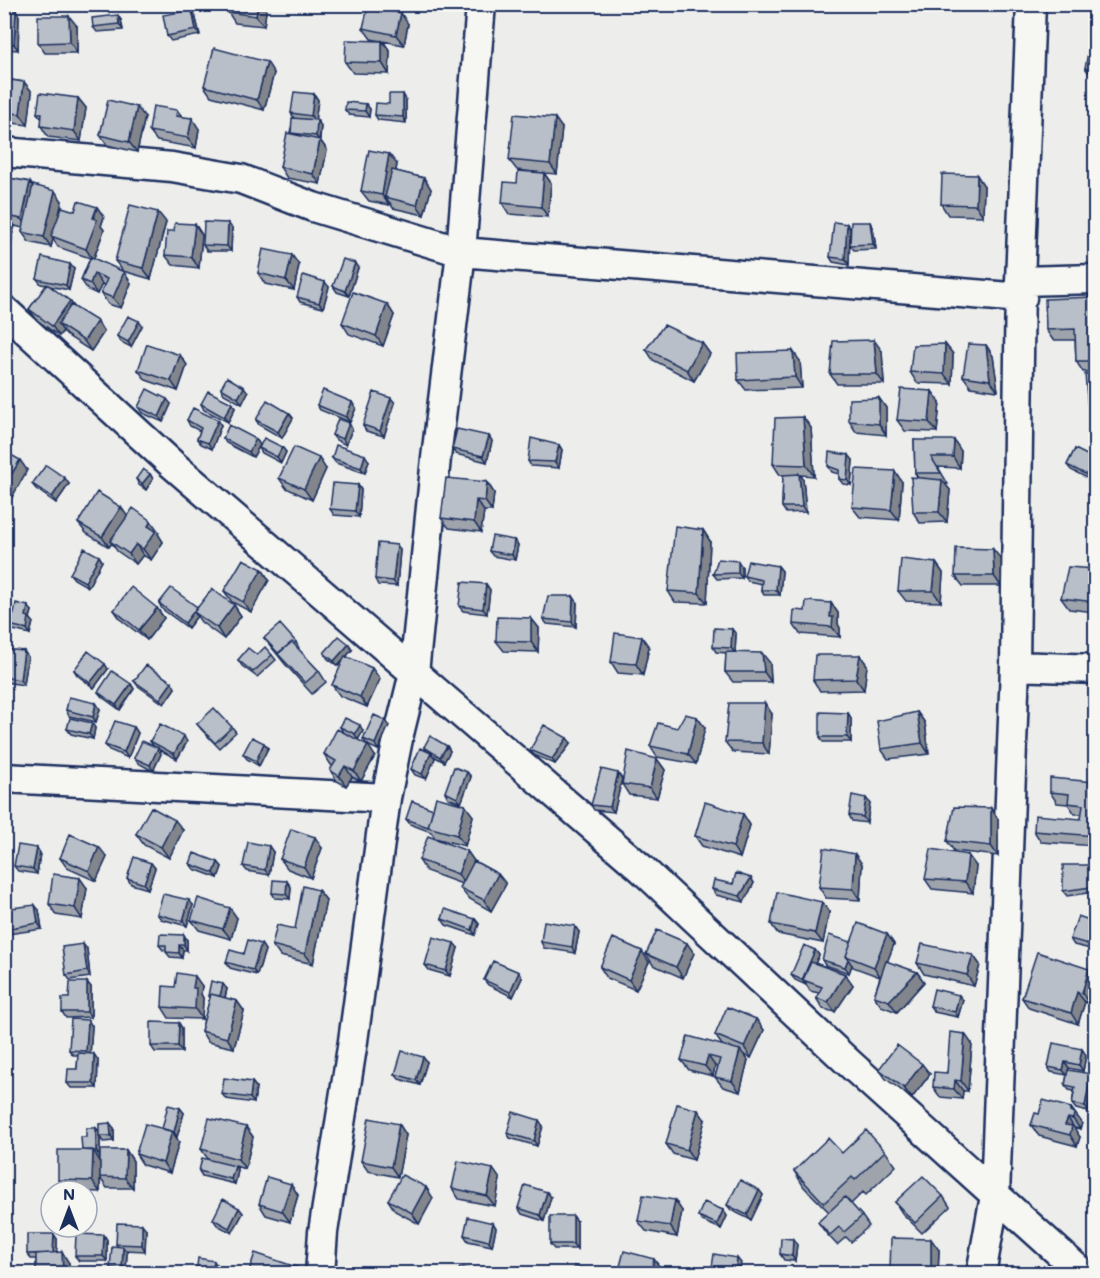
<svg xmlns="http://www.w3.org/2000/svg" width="1100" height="1278" font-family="Mali,sans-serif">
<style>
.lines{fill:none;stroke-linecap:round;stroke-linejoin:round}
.minor-casing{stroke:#1b2f5e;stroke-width:33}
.minor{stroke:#f6f6f2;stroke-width:28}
.wall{fill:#9fa4ac;stroke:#1b2f5e;stroke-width:1.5}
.shaded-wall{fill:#82868c;stroke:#1b2f5e;stroke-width:1.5}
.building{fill:#b9bfc8;stroke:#1b2f5e;stroke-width:1.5}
</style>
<rect width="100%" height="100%" fill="#edeeec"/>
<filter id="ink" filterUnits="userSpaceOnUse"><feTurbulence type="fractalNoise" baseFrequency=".0167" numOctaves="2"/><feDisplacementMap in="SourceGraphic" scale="12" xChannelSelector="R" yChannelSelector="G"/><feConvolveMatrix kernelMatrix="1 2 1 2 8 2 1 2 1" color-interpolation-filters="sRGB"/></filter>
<g filter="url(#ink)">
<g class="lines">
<g class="minor-casing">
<path id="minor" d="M 4,152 L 172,167 L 241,179 L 313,207 L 461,252 L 1022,298
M 1020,281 L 1096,279
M 4,310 L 173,465 L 642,869 L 849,1063 L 1083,1274
M 1015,666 L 1096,669
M 4,778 L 386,798
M 320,1274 L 323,1232 L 353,1041 L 386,798 L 399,734 L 414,673 L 436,458 L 461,252 L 481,4
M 981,1274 L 995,1196 L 1015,666 L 1020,281 L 1031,4"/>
</g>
<use href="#minor" class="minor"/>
</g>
<path class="wall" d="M 103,4 L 141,4 L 141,8 L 107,10 Z
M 191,4 L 206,4 L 206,5 L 192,7 Z
M 267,4 L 264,26 L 235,23 L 228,12 Z
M 4,10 L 16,10 L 19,16 L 18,50 L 4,49 Z
M 195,15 L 200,35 L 171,41 L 167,36 Z
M 121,20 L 123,30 L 97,32 L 93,27 Z
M 408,24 L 404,45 L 383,41 L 390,51 L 389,74 L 353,73 L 345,62 L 382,41 L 371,39 L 363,28 Z
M 77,26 L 77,53 L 45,53 L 38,43 Z
M 1095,53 L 1095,79 L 1093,78 L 1085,68 Z
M 274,73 L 264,110 L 211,96 L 204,86 Z
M 4,79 L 24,82 L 32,92 L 28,125 L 4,122 Z
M 314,94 L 318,100 L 315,120 L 317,120 L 321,126 L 320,140 L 327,150 L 320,184 L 287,178 L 280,167 L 294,118 L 291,113 Z
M 403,94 L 406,100 L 406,123 L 378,120 L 375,115 Z
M 78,98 L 86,108 L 81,141 L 48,137 L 41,126 L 42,119 L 37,113 Z
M 366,104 L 370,109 L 369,117 L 349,115 L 345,110 Z
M 145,117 L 137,152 L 107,145 L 100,135 Z
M 182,117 L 199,129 L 196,148 L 157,141 L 149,131 Z
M 562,128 L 557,174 L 544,173 L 551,183 L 548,217 L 509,214 L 502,203 L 542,173 L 517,170 L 509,160 Z
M 397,164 L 396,171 L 424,178 L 431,189 L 424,215 L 393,208 L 390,203 L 389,205 L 369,201 L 361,191 Z
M 4,177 L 30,182 L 32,186 L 62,201 L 59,213 L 97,207 L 104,217 L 101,226 L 104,230 L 94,258 L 131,283 L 121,308 L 108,304 L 101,293 L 104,285 L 102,284 L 97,294 L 88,290 L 81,280 L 90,258 L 58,247 L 53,239 L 51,247 L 29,242 L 22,232 L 23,228 L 15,226 L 12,235 L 9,234 L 12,238 L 10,254 L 4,254 Z
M 984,186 L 983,216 L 948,215 L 941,204 Z
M 166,222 L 151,279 L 123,271 L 115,261 Z
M 870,222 L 873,228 L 876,249 L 854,250 L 850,245 Z
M 195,224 L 202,235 L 199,268 L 173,265 L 165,255 Z
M 847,224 L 850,229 L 849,265 L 833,262 L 830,257 Z
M 232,228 L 231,251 L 207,251 L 203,245 Z
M 299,265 L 294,290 L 265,284 L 258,273 Z
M 358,268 L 349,296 L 337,292 L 333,286 Z
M 74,269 L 69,290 L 49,286 L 70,301 L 75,308 L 104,332 L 91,351 L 66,335 L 63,331 L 59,336 L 37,320 L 29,309 L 47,285 L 41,284 L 37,279 Z
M 329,287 L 323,308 L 300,302 L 297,297 Z
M 1095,300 L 1095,371 L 1083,372 L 1076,361 L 1075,340 L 1053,340 L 1046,330 Z
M 387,304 L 394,315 L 383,346 L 349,334 L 342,323 Z
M 142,326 L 131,347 L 121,342 L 117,336 Z
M 702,343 L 710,354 L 694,381 L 653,360 L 646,349 Z
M 945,344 L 953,354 L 952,384 L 917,383 L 910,372 Z
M 986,345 L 993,356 L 998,391 L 971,387 L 963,376 Z
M 882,351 L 884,384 L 837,384 L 830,374 Z
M 180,355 L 187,365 L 178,391 L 146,380 L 138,370 Z
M 800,361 L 802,388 L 746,390 L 738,380 Z
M 1095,373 L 1095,415 L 1092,415 L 1088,410 Z
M 221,388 L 248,392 L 242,404 L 224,394 Z
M 879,398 L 886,408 L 886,435 L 856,432 L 849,421 Z
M 940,402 L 937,432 L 905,431 L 897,420 Z
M 232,403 L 235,408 L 228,422 L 204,410 L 201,404 Z
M 395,403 L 384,436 L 366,431 L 363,425 Z
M 171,404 L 163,422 L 142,413 L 138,407 Z
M 317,405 L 356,408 L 350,422 L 320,410 Z
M 289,413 L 293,418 L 282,438 L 259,425 L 256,420 Z
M 803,417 L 811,428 L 814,476 L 801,475 L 803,479 L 806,512 L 786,513 L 782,507 L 783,475 L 780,475 L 773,464 Z
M 187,420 L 218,420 L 221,425 L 212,449 L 201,444 L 197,439 L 200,431 L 190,426 Z
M 349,423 L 352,429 L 346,445 L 336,440 L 332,435 Z
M 489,436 L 492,441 L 487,462 L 456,454 L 452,449 Z
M 223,438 L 256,439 L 260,445 L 253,457 L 226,443 Z
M 914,440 L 961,451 L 960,468 L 938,467 L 948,484 L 945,484 L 950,490 L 947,522 L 920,523 L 913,512 L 918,478 L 915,473 Z
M 559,445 L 562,450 L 559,468 L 531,466 L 528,461 Z
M 282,447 L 286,452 L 281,463 L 262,453 L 259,448 Z
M 1075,449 L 1095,482 L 1071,470 L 1067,465 Z
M 4,451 L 27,470 L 11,499 L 4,496 Z
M 332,458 L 369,461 L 365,473 L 336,463 Z
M 853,460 L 851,485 L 843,484 L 839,479 L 839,474 L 832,472 L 828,466 Z
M 326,469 L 312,500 L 286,488 L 279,478 Z
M 150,474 L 153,479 L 146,490 L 139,485 L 136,479 Z
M 487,482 L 494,493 L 492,511 L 484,511 L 481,532 L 449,528 L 441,518 Z
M 902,482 L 899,520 L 860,517 L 852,507 Z
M 32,484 L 69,484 L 56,503 L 36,489 Z
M 358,485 L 361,490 L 359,517 L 334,515 L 330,509 Z
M 127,516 L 159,532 L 158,534 L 163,542 L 151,560 L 143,555 L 136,564 L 117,551 L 112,543 L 109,547 L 86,533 L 78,523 Z
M 703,530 L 710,541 L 707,603 L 675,602 L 668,591 Z
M 514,540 L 518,545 L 515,560 L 493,556 L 489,551 Z
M 397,545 L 400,550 L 397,586 L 378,585 L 375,579 Z
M 99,556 L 102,561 L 88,587 L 74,579 L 70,574 Z
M 1001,559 L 1001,586 L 963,586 L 955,576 Z
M 936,563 L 943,573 L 941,602 L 906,601 L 898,591 Z
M 778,566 L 782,571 L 780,595 L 764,595 L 761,590 L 762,584 L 748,581 L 744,576 Z
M 742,567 L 742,578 L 717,579 L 713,574 Z
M 262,569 L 269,580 L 251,612 L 232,602 L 224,591 Z
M 1095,569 L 1095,612 L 1069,609 L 1061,598 Z
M 486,584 L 490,590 L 487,614 L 463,611 L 459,606 Z
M 573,596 L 577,602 L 576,627 L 547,624 L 543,619 Z
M 159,603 L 197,607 L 234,605 L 241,616 L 224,639 L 201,622 L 197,616 L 188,628 L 162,609 Z
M 831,603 L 838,613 L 838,624 L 840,628 L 840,637 L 800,634 L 793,624 L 805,611 Z
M 157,608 L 164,618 L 147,640 L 121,620 L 114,610 Z
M 32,611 L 30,618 L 33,622 L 30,634 L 4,628 L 4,612 L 14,614 Z
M 531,618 L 539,628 L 538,652 L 504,651 L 496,641 Z
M 736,634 L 735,652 L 770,663 L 771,682 L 733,682 L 725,672 L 726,653 L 716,652 L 713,647 Z
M 264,638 L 296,642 L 299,648 L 298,649 L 319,671 L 326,682 L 312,694 L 285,664 Z
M 649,647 L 643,675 L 618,673 L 611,662 Z
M 4,649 L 28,657 L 24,685 L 4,682 Z
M 352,650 L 346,657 L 380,679 L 367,707 L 340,696 L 332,685 L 344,660 L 338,666 L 328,659 L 324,653 Z
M 257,655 L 272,655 L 276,660 L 257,677 L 242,666 L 238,660 Z
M 860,655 L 867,665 L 864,690 L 820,691 L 813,680 Z
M 108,669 L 94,688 L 77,675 L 74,670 Z
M 134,681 L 175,688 L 164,704 L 138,686 Z
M 131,684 L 134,689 L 120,710 L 102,697 L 98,692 Z
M 96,703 L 100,709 L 96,722 L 69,716 L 66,710 Z
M 917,712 L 925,723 L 929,754 L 888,759 L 881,749 Z
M 848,713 L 851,718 L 851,742 L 823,742 L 820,737 Z
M 772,714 L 769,754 L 733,752 L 725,742 Z
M 697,717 L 705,728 L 696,764 L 657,757 L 650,746 L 677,728 Z
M 385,720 L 389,725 L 378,750 L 367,745 L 363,739 Z
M 197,724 L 232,727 L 236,732 L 219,748 L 201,729 Z
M 134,727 L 138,733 L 128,758 L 109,750 L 105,745 Z
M 340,727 L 363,731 L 358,740 L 375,756 L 361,781 L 352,777 L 346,786 L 337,781 L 330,770 L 333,766 L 331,765 L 324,754 L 343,732 Z
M 95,728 L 93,739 L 71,734 L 67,729 Z
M 150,741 L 187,742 L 177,759 L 158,749 L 161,754 L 153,771 L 138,763 L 134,758 L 154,747 Z
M 571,743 L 555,764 L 534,755 L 530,750 Z
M 447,746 L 450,751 L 444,762 L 432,755 L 435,758 L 426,779 L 415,775 L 411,769 L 427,751 L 424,747 Z
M 268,748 L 259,766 L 247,759 L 243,754 Z
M 657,759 L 665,770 L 657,798 L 629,795 L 622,784 Z
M 467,772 L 471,777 L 461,803 L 448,798 L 445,792 Z
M 622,779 L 614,812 L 594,810 L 591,805 Z
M 1095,782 L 1095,846 L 1041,842 L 1034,831 L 1081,819 L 1082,814 L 1075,814 L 1068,804 L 1057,803 L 1050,792 Z
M 870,803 L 867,823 L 852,821 L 849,815 Z
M 433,809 L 473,816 L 465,846 L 435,838 L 431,832 L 410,824 L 406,819 Z
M 743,814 L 750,825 L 740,858 L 702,846 L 695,836 Z
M 998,819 L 998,856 L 954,851 L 947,841 Z
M 183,830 L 169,858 L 144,845 L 136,834 Z
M 322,848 L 311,878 L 288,869 L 280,859 Z
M 467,851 L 474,861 L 498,874 L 506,884 L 491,911 L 468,898 L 460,888 L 462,884 L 426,871 L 419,860 Z
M 273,852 L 269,875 L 247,871 L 243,866 Z
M 40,853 L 37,874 L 18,871 L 14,866 Z
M 107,857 L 96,881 L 67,868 L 60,858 Z
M 218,862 L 222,867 L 218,878 L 194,869 L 190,864 Z
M 151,863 L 155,868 L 148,889 L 131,884 L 127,878 Z
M 862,864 L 860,900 L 826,898 L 819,887 Z
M 1090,865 L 1094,871 L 1094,892 L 1067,896 L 1063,891 Z
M 976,866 L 973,893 L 932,889 L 925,879 Z
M 751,878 L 754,883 L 744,902 L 716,895 L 712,889 Z
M 291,887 L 290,899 L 275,898 L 272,893 Z
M 87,888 L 82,919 L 56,915 L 49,904 Z
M 318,890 L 326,900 L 313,964 L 280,956 L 272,945 L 295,929 Z
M 193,905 L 187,926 L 161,919 L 157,914 Z
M 39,910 L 42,929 L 8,934 L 5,929 Z
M 829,912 L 823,943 L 778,934 L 771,924 Z
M 237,918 L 231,939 L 199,930 L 191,920 Z
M 442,919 L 475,919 L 479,924 L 475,935 L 446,925 Z
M 1095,922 L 1095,950 L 1074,945 L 1070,939 Z
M 579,932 L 575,953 L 544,948 L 541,942 Z
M 887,934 L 894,944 L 887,962 L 917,972 L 924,982 L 897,1012 L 881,1006 L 874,996 L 880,977 L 853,967 L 852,965 L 849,973 L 825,965 L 822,960 L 851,942 Z
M 184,935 L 187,940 L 187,950 L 183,950 L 182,958 L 170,957 L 166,952 L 166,950 L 163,950 L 159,945 Z
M 261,944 L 265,950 L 257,975 L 230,968 L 226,962 Z
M 458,948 L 450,976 L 429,970 L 425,965 Z
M 87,949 L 90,977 L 70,980 L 66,975 Z
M 815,950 L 819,955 L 815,963 L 845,974 L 853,985 L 835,1012 L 823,1009 L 816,998 L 819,993 L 810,991 L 806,984 L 806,985 L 795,980 L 791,975 Z
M 694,953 L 683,978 L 653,965 L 646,954 Z
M 973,955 L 980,965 L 974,986 L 924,974 L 917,963 Z
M 649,962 L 636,990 L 607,978 L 600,967 Z
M 522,978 L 513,997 L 488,985 L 484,980 Z
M 1095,978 L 1089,1004 L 1085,1002 L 1078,1024 L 1029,1008 L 1022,998 Z
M 87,982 L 91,987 L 91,1017 L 66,1018 L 62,1012 L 69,998 Z
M 202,986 L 201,994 L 203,998 L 202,1019 L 169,1018 L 162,1007 L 175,987 Z
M 227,989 L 225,998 L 237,1001 L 244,1011 L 234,1048 L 208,1042 L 201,1031 L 210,998 L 208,996 Z
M 963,1000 L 958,1017 L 934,1012 L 930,1006 Z
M 756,1019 L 764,1030 L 751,1058 L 744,1055 L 748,1060 L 740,1092 L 723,1087 L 715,1077 L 718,1067 L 715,1066 L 713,1076 L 689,1070 L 681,1060 L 722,1045 L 715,1035 Z
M 92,1026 L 90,1054 L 98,1060 L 97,1088 L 71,1088 L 67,1083 L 77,1069 L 78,1055 L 73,1055 L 69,1050 Z
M 182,1028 L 182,1052 L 155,1052 L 151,1046 Z
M 972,1044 L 968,1091 L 963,1091 L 962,1099 L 940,1097 L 933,1087 Z
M 1086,1055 L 1083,1071 L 1069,1068 L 1068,1070 L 1094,1079 L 1088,1112 L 1076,1109 L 1072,1104 L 1074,1091 L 1069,1090 L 1065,1085 L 1067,1075 L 1051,1072 L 1048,1067 Z
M 427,1062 L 420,1085 L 399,1079 L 395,1074 Z
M 879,1069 L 930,1074 L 912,1098 L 886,1079 Z
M 252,1082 L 256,1087 L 254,1103 L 226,1099 L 222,1094 Z
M 180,1108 L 184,1113 L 177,1137 L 175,1136 L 179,1142 L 170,1173 L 143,1165 L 136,1154 L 162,1129 Z
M 1071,1108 L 1082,1123 L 1080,1129 L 1075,1128 L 1074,1129 L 1080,1137 L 1077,1146 L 1039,1136 L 1031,1125 L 1039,1114 Z
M 705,1120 L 694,1160 L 673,1154 L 666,1144 Z
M 399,1124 L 406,1135 L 398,1177 L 368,1171 L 361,1161 Z
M 543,1126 L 537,1146 L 510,1138 L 507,1133 Z
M 246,1127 L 253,1137 L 245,1169 L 235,1166 L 238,1171 L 235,1184 L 202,1176 L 199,1171 L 208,1159 L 201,1149 Z
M 96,1128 L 99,1131 L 114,1128 L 114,1141 L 103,1142 L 100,1137 L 100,1151 L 126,1150 L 133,1161 L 133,1188 L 107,1188 L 100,1178 L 100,1192 L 65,1191 L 58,1180 L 82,1150 L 86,1137 Z
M 885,1151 L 896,1166 L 866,1195 L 863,1192 L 851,1204 L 862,1216 L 869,1226 L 851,1242 L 846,1237 L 837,1245 L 825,1232 L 818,1222 L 829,1212 L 804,1187 L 794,1171 L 842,1153 Z
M 500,1179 L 495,1206 L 459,1199 L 452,1188 Z
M 291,1184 L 298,1195 L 290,1222 L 266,1215 L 259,1204 Z
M 759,1190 L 763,1195 L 751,1220 L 731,1210 L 727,1205 Z
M 943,1196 L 950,1207 L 922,1233 L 902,1213 L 895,1202 Z
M 551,1197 L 544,1221 L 522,1214 L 518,1208 Z
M 433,1198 L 419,1224 L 395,1211 L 388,1200 Z
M 239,1208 L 243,1213 L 232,1233 L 217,1225 L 213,1219 Z
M 723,1210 L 727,1216 L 721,1229 L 702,1221 L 698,1216 Z
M 682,1211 L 677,1237 L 646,1231 L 638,1221 Z
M 573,1216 L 577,1221 L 577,1249 L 554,1249 L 550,1244 Z
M 493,1223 L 496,1228 L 492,1246 L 468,1241 L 464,1235 Z
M 146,1229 L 145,1251 L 125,1250 L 127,1252 L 126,1274 L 114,1274 L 110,1268 L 118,1247 L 116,1244 Z
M 104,1235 L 107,1240 L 107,1261 L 79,1261 L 75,1256 Z
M 57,1239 L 57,1253 L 69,1263 L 70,1274 L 36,1274 L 36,1259 L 31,1259 L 27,1254 Z
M 797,1244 L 795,1261 L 784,1260 L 780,1254 Z
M 939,1250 L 938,1274 L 892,1274 L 890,1271 Z"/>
<path class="shaded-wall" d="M 258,4 L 267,4 L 264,26 L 256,16 Z
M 16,10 L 19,16 L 18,50 L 14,44 Z
M 192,10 L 195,15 L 200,35 L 196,30 Z
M 401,13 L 408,24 L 404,45 L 396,35 Z
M 118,15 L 121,20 L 123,30 L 119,24 Z
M 69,16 L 77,26 L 77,53 L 70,42 Z
M 382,41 L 390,51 L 389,74 L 382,63 Z
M 267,62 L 274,73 L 264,110 L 257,100 Z
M 24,82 L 32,92 L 28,125 L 20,114 Z
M 314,94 L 318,100 L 315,122 L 311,116 Z
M 403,94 L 406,100 L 406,123 L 403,117 Z
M 78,98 L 86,108 L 81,141 L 74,131 Z
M 366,104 L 370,109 L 369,117 L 365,111 Z
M 137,107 L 145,117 L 137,152 L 129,142 Z
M 177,110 L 185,120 L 176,116 Z
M 192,118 L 199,129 L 196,148 L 188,138 Z
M 555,118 L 562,128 L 557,174 L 550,164 Z
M 317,120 L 321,126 L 319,141 L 316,136 Z
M 320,140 L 327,150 L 320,184 L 313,174 Z
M 389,154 L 397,164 L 391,198 L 385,197 L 390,203 L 389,205 L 382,195 Z
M 544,173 L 551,183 L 548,217 L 541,207 Z
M 977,175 L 984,186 L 983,216 L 976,205 Z
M 424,178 L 431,189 L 424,215 L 417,205 Z
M 30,182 L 37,193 L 30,229 L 22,219 Z
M 55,191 L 62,201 L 54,237 L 51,236 L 53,239 L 51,247 L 44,237 Z
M 97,207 L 104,217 L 101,226 L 104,230 L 93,260 L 86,249 Z
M 158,212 L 166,222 L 151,279 L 143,268 Z
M 7,216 L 15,226 L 12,235 L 5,224 Z
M 870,222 L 873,228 L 876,249 L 873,244 Z
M 228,223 L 232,228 L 231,251 L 227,246 Z
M 195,224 L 202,235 L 199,268 L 191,257 Z
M 847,224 L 850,229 L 849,265 L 845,259 Z
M 8,233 L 12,238 L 10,254 L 7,249 Z
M 292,255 L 299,265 L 294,290 L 286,280 Z
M 355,263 L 358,268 L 349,296 L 345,291 Z
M 70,264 L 74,269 L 69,290 L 66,285 Z
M 124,272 L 131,283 L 121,308 L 113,298 Z
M 94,273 L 102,284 L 97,294 L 90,284 Z
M 325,282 L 329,287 L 323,308 L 319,303 Z
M 1094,297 L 1095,300 L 1095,317 L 1094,315 Z
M 70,301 L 77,311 L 58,324 L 63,331 L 59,336 L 52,326 Z
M 387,304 L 394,315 L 383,346 L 376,336 Z
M 97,321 L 104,332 L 91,351 L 84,341 Z
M 139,321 L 142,326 L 131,347 L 128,342 Z
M 874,340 L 882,351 L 884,384 L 877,374 Z
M 702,343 L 710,354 L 694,381 L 687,370 Z
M 945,344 L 953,354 L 952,384 L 944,374 Z
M 986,345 L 993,356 L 998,391 L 990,380 Z
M 793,351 L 800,361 L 802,388 L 795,377 Z
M 180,355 L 187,365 L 178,391 L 171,381 Z
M 244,387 L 248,392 L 242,404 L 238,398 Z
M 932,391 L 940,402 L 937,432 L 929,422 Z
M 391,398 L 395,403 L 384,436 L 380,431 Z
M 879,398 L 886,408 L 886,435 L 879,424 Z
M 167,399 L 171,404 L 163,422 L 159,417 Z
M 352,402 L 356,408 L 350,422 L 346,417 Z
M 232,403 L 235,408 L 228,422 L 224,417 Z
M 289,413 L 293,418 L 282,438 L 278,432 Z
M 803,417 L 811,428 L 814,476 L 806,465 Z
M 218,420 L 221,425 L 212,449 L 208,443 Z
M 349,423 L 352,429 L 346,445 L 343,439 Z
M 489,436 L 492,441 L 487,462 L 483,456 Z
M 256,439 L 260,445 L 253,457 L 249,452 Z
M 954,440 L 961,451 L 960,468 L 953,457 Z
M 559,445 L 562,450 L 559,468 L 555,462 Z
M 282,447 L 286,452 L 281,463 L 277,457 Z
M 365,455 L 369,461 L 365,473 L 361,468 Z
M 849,455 L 853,460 L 851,485 L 847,480 Z
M 319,458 L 326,469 L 312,500 L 304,489 Z
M 20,460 L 27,470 L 11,499 L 4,490 L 4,487 Z
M 1095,469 L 1095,482 L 1091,477 Z
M 895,471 L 902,482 L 899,520 L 891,510 Z
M 150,474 L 153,479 L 146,490 L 142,484 Z
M 799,474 L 803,479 L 806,512 L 802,507 Z
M 65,478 L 69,484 L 56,503 L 52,497 Z
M 942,480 L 950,490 L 947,522 L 939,512 Z
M 487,482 L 494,493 L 492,511 L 485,501 Z
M 358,485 L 361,490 L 359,517 L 355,511 Z
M 476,500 L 484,511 L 481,532 L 474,522 Z
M 121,507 L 128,517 L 110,541 L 112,543 L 109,547 L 102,537 Z
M 151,521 L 159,532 L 158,534 L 163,542 L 151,560 L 143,549 L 148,526 Z
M 703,530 L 710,541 L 707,603 L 699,593 Z
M 514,540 L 518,545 L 515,560 L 512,555 Z
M 136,544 L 143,555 L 136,564 L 129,554 Z
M 397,545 L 400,550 L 397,586 L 393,581 Z
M 993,549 L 1001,559 L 1001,586 L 994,576 Z
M 99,556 L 102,561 L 88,587 L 85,582 Z
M 738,561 L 742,567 L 742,578 L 738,573 Z
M 936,563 L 943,573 L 941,602 L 933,591 Z
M 778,566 L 782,571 L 780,595 L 776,590 Z
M 262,569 L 269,580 L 251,612 L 243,602 Z
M 486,584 L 490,590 L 487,614 L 483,609 Z
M 573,596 L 577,602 L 576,627 L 572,622 Z
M 831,603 L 838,613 L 838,624 L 840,628 L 840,637 L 832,627 L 830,617 Z
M 234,605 L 241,616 L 224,639 L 217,628 Z
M 28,606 L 32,611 L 30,618 L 33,622 L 30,634 L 27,629 L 26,616 Z
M 197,607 L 194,612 L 197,616 L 188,628 L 185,623 Z
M 157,608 L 164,618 L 147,640 L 139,630 Z
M 531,618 L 539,628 L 538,652 L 531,642 Z
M 732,629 L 736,634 L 735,653 L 731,648 Z
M 642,637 L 649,647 L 643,675 L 636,664 Z
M 349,644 L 352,650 L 338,666 L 334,661 Z
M 24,651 L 28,657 L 24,685 L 20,680 Z
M 762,653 L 770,663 L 771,682 L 764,672 Z
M 860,655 L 867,665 L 864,690 L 856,679 Z
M 105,664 L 108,669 L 94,688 L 90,683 Z
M 372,668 L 380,679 L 367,707 L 360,697 Z
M 172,682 L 175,688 L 164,704 L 160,699 Z
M 131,684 L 134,689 L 120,710 L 116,705 Z
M 96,703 L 100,709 L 96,722 L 93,717 Z
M 765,703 L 772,714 L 769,754 L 762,743 Z
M 917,712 L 925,723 L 929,754 L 922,743 Z
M 848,713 L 851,718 L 851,742 L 847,737 Z
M 697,717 L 705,728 L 696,764 L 688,754 Z
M 385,720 L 389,725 L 378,750 L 375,744 Z
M 92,723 L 95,728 L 93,739 L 89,734 Z
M 360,725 L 363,731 L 358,740 L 355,734 Z
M 134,727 L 138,733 L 128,758 L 124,752 Z
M 184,736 L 187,742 L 177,759 L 174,754 Z
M 567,738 L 571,743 L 555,764 L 552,759 Z
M 264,743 L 268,748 L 259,766 L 256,761 Z
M 368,745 L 375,756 L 361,781 L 354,771 Z
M 447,746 L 450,751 L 444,762 L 440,757 Z
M 158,748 L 161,754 L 153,771 L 150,765 Z
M 431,753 L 435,758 L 426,779 L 422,774 Z
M 657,759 L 665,770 L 657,798 L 650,788 Z
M 345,766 L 352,777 L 346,786 L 339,776 Z
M 467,772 L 471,777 L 461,803 L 457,798 Z
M 618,773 L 622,779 L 614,812 L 610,807 Z
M 866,798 L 870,803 L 867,823 L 863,817 Z
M 465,805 L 473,816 L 465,846 L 457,835 Z
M 991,808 L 998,819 L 998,856 L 991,846 Z
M 743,814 L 750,825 L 740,858 L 733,847 Z
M 175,820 L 183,830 L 169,858 L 161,847 Z
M 315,837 L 322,848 L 311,878 L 304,867 Z
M 269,846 L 273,852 L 269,875 L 265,870 Z
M 99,847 L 107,857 L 96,881 L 89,871 Z
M 37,848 L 40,853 L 37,874 L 33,869 Z
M 467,851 L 474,861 L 465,885 L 458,874 Z
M 855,854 L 862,864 L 860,900 L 853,889 Z
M 968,855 L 976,866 L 973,893 L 965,882 Z
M 218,862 L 222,867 L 218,878 L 214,873 Z
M 151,863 L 155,868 L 148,889 L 144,884 Z
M 1090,865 L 1094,871 L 1094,892 L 1091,887 Z
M 498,874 L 506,884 L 491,911 L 484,900 Z
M 80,878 L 87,888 L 82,919 L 75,908 Z
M 751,878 L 754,883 L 744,902 L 740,896 Z
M 287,881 L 291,887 L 290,899 L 286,894 Z
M 318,890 L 326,900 L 313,964 L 305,954 Z
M 189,900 L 193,905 L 187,926 L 183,921 Z
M 822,902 L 829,912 L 823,943 L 815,933 Z
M 35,905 L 39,910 L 42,929 L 38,923 Z
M 230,908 L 237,918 L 231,939 L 223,929 Z
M 475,919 L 479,924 L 475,935 L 472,930 Z
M 575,926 L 579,932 L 575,953 L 572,947 Z
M 887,934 L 894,944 L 881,978 L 874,967 Z
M 184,935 L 187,940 L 187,950 L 184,945 Z
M 454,943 L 458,948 L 450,976 L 446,971 Z
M 687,943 L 694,953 L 683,978 L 676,967 Z
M 83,944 L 87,949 L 90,977 L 87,971 Z
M 261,944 L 265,950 L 257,975 L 253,970 Z
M 179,945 L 183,950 L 182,958 L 179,953 Z
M 815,950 L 819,955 L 807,982 L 803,980 L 806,984 L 806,985 L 802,980 Z
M 642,951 L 649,962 L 636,990 L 629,980 Z
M 973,955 L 980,965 L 974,986 L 967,975 Z
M 848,959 L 852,965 L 849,973 L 845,967 Z
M 1089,969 L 1095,978 L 1095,984 L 1089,1004 L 1082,993 Z
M 519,972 L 522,978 L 513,997 L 510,992 Z
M 917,972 L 924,982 L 897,1012 L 889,1001 Z
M 845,974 L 853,985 L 835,1012 L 828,1002 Z
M 195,976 L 202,986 L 201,994 L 203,998 L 202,1019 L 195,1009 L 193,988 Z
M 87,982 L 91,987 L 91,1017 L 87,1012 Z
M 223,984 L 227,989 L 223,1004 L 219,998 Z
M 1077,992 L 1085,1002 L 1078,1024 L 1071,1013 Z
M 959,995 L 963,1000 L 958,1017 L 955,1012 Z
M 237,1001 L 244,1011 L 234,1048 L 227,1038 Z
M 756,1019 L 764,1030 L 751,1058 L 744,1047 Z
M 88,1020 L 92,1026 L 90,1056 L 86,1051 Z
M 179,1023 L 182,1028 L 182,1052 L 178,1046 Z
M 965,1034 L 972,1044 L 968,1091 L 961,1081 Z
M 1082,1049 L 1086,1055 L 1083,1071 L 1079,1065 Z
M 740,1050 L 748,1060 L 740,1092 L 732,1081 Z
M 94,1054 L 98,1060 L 97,1088 L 93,1083 Z
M 708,1056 L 715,1066 L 713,1076 L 705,1066 Z
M 423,1057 L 427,1062 L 420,1085 L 416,1080 Z
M 1065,1062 L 1069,1068 L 1067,1076 L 1063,1070 Z
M 922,1064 L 930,1074 L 912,1098 L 904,1088 Z
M 1091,1074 L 1094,1079 L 1088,1112 L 1085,1106 Z
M 955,1080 L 963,1091 L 962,1099 L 954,1089 Z
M 252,1082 L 256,1087 L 254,1103 L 250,1098 Z
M 180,1108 L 184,1113 L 177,1137 L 174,1132 Z
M 1071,1108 L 1082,1123 L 1080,1129 L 1073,1119 L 1070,1111 Z
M 698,1110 L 705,1120 L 694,1160 L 687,1150 Z
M 1068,1118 L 1080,1137 L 1077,1146 L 1070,1135 L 1065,1125 Z
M 539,1120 L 543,1126 L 537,1146 L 534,1141 Z
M 110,1123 L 114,1128 L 114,1141 L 111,1136 Z
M 399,1124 L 406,1135 L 398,1177 L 391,1167 Z
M 246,1127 L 253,1137 L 245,1169 L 238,1159 Z
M 96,1128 L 100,1133 L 100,1157 L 96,1151 Z
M 172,1131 L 179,1142 L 170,1173 L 163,1163 Z
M 93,1150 L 100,1161 L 100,1192 L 92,1181 Z
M 126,1150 L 133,1161 L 133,1188 L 125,1178 Z
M 235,1166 L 238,1171 L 235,1184 L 231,1179 Z
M 493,1169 L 500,1179 L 495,1206 L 487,1196 Z
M 291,1184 L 298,1195 L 290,1222 L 282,1211 Z
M 426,1187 L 433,1198 L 419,1224 L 412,1213 Z
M 759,1190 L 763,1195 L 751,1220 L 747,1215 Z
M 4,1192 L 5,1193 L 7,1219 L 4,1215 Z
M 547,1192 L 551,1197 L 544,1221 L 540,1215 Z
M 675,1200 L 682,1211 L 677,1237 L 670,1226 Z
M 239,1208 L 243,1213 L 232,1233 L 229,1228 Z
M 723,1210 L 727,1216 L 721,1229 L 717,1224 Z
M 573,1216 L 577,1221 L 577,1249 L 573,1244 Z
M 493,1223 L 496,1228 L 492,1246 L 489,1241 Z
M 142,1224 L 146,1229 L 145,1251 L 142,1245 Z
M 54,1234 L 57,1239 L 57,1259 L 53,1254 Z
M 104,1235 L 107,1240 L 107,1261 L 103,1256 Z
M 793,1239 L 797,1244 L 795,1261 L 792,1256 Z
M 931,1239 L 939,1250 L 938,1274 L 932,1274 L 931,1272 Z
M 123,1247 L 127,1252 L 126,1274 L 122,1269 Z
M 62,1252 L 69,1263 L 70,1274 L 63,1274 Z
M 737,1258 L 741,1263 L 739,1274 L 735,1274 Z
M 654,1259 L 662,1270 L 661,1274 L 651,1274 Z
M 214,1261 L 221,1271 L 221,1274 L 212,1274 Z
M 299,1268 L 303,1274 L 297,1274 Z"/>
<path class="building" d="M 229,4 L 258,4 L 256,16 L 228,12 Z
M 368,7 L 401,13 L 396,35 L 363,28 Z
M 4,10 L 16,10 L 14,44 L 4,44 Z
M 192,10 L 196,30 L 167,36 L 163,15 Z
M 118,15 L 119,24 L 93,27 L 92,18 Z
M 38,16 L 69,16 L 70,42 L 38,43 Z
M 346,40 L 382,41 L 382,63 L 345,62 Z
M 214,48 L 267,62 L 257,100 L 204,86 Z
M 1088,53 L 1095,53 L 1095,70 L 1085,68 Z
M 4,79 L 24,82 L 20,114 L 4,112 Z
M 294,92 L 314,94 L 311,116 L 291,113 Z
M 40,93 L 78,98 L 74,131 L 41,126 L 42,113 L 37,113 Z
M 389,94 L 403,94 L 403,117 L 375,115 L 376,103 L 389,104 Z
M 108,100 L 137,107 L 129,142 L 100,135 Z
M 346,102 L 366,104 L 365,111 L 345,110 Z
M 153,106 L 177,110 L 176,116 L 192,118 L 188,138 L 149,131 Z
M 514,114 L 555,118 L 550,164 L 509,160 Z
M 292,118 L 317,120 L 316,136 L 291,133 Z
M 287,133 L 320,140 L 313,174 L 280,167 Z
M 369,150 L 389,154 L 382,195 L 361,191 Z
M 392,170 L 424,178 L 417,205 L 385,197 Z
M 518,171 L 544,173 L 541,207 L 502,203 L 504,182 L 517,183 Z
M 942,174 L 977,175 L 976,205 L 941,204 Z
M 4,177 L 30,182 L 22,219 L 7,216 L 5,224 Z
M 33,185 L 55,191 L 44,237 L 22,232 Z
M 78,201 L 97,207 L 93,218 L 97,220 L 86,249 L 51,236 L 62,207 L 75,211 Z
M 130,205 L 158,212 L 143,268 L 115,261 Z
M 204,222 L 228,223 L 227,246 L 203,245 Z
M 834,222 L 847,224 L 845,259 L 830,257 Z
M 851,222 L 870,222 L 873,244 L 850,245 Z
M 175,223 L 195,224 L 191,257 L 165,255 L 167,231 L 174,231 Z
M 4,232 L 8,233 L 7,249 L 4,249 Z
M 263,249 L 292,255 L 286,280 L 258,273 Z
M 42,257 L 70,264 L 66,285 L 37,279 Z
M 91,257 L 124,272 L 113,298 L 101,293 L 107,279 L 94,273 L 90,284 L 81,280 Z
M 343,259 L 355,263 L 345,291 L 333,286 Z
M 303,275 L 325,282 L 319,303 L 297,297 Z
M 47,284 L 70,301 L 52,326 L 29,309 Z
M 353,292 L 387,304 L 376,336 L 342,323 Z
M 1094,297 L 1094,315 L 1095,315 L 1095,361 L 1076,361 L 1075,329 L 1046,330 L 1045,299 Z
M 71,305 L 97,321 L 84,341 L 58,324 Z
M 128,316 L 139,321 L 128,342 L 117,336 Z
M 664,325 L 702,343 L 687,370 L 646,349 Z
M 874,340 L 877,374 L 830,374 L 833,341 Z
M 147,344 L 180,355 L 171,381 L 138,370 Z
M 945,344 L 944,374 L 910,372 L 913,345 Z
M 968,344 L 986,345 L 990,380 L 963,376 Z
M 793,351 L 795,377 L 738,380 L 737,353 Z
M 1095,373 L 1095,409 L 1088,410 L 1085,374 Z
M 227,377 L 244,387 L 238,398 L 221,388 Z
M 147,389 L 167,399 L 159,417 L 138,407 Z
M 901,389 L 932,391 L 929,422 L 897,420 Z
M 323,390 L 352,402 L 346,417 L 317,405 Z
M 208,391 L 232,403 L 224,417 L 201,404 Z
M 374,392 L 391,398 L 380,431 L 363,425 Z
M 879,398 L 879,424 L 849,421 L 849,399 Z
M 267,400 L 289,413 L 278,432 L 256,420 Z
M 193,408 L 218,420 L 208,443 L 197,439 L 201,428 L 187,420 Z
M 803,417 L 806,465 L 773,464 L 775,418 Z
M 338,419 L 349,423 L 343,439 L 332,435 Z
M 229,425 L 256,439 L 249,452 L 223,438 Z
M 457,429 L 489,436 L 483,456 L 452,449 Z
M 264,438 L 282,447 L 277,457 L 259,448 Z
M 531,438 L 559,445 L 555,462 L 528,461 Z
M 914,440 L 954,440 L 953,457 L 931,457 L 941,473 L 915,473 Z
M 336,445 L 365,455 L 361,468 L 332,458 Z
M 294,447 L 319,458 L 304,489 L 279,478 Z
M 1075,449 L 1095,459 L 1095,469 L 1091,477 L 1067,465 Z
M 4,451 L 20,460 L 4,487 Z
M 829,452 L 849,455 L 847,480 L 839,479 L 839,470 L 828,466 Z
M 46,465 L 65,478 L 52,497 L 32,484 Z
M 143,469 L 150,474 L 142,484 L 136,479 Z
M 856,469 L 895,471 L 891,510 L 852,507 Z
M 799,474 L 802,507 L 782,507 L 783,475 Z
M 911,477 L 942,480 L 939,512 L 913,512 Z
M 446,478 L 487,482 L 485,501 L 476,500 L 474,522 L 441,518 Z
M 333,483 L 358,485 L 355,511 L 330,509 Z
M 97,492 L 121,507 L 102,537 L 78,523 Z
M 133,508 L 151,521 L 148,526 L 156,531 L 143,549 L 136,544 L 129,554 L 110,541 Z
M 675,526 L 703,530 L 699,593 L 668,591 Z
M 492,536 L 514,540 L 512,555 L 489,551 Z
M 378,543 L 397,545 L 393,581 L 375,579 Z
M 84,548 L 99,556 L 85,582 L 70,574 Z
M 956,548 L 993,549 L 994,576 L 955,576 Z
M 243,559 L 262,569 L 243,602 L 224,591 Z
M 718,559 L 738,561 L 738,573 L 713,574 Z
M 901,559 L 936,563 L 933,591 L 898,591 Z
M 748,561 L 778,566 L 776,590 L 761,590 L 762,580 L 744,576 Z
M 1068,567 L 1095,569 L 1095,602 L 1061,598 Z
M 462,582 L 486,584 L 483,609 L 459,606 Z
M 131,587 L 157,608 L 139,630 L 114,610 Z
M 171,588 L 197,607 L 185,623 L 159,603 Z
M 212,589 L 234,605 L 217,628 L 194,612 Z
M 548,596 L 573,596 L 572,622 L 543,619 Z
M 806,601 L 831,603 L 830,617 L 833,617 L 832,627 L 793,624 L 794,610 L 805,611 Z
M 16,603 L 28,606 L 26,616 L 29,617 L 27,629 L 4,624 L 4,612 L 14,614 Z
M 497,617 L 531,618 L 531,642 L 496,641 Z
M 280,624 L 296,642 L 294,644 L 292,642 L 278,653 L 264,638 Z
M 714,628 L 732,629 L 731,648 L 713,647 Z
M 615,633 L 642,637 L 636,664 L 611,662 Z
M 339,636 L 349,644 L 334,661 L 324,653 Z
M 292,642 L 319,671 L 305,683 L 278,654 Z
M 265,647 L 272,655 L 253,672 L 238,660 L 248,648 L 257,655 Z
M 4,649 L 24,651 L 20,680 L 4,677 Z
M 88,651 L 105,664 L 90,683 L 74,670 Z
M 726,652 L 762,653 L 764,672 L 725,672 Z
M 815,655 L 860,655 L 856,679 L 813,680 Z
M 345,656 L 372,668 L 360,697 L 332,685 Z
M 146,665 L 172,682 L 160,699 L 134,681 Z
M 112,671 L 131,684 L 116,705 L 98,692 Z
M 69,697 L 96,703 L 93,717 L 66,710 Z
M 729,703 L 765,703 L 762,743 L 725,742 Z
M 214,708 L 232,727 L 215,743 L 197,724 Z
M 820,712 L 848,713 L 847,737 L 820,737 Z
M 917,712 L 922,743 L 881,749 L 877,721 Z
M 685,714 L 697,717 L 688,754 L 650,746 L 658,723 L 677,728 Z
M 374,715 L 385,720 L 375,744 L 363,739 Z
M 70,718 L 92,723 L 89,734 L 67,729 Z
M 345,718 L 360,725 L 355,734 L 340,727 Z
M 115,721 L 134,727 L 124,752 L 105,745 Z
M 160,724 L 184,736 L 174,754 L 150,741 Z
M 544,725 L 567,738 L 552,759 L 530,750 Z
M 337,729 L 368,745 L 354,771 L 345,766 L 339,776 L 330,770 L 336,761 L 324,754 Z
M 430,736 L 447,746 L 440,757 L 424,747 Z
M 252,737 L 264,743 L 256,761 L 243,754 Z
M 142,741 L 158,748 L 150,765 L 134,758 Z
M 420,748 L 431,753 L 422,774 L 411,769 Z
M 628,751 L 657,759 L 650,788 L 622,784 Z
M 454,767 L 467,772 L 457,798 L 445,792 Z
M 601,769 L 618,773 L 610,807 L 591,805 Z
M 1050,778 L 1095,782 L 1095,836 L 1034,831 L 1035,815 L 1081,819 L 1083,805 L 1068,803 L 1069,794 L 1050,792 Z
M 852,795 L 866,798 L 863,817 L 849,815 Z
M 436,797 L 465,805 L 457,835 L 428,827 Z
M 412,801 L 433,809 L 428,827 L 406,819 Z
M 705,802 L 743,814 L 733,847 L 695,836 Z
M 151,807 L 175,820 L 161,847 L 136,834 Z
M 954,807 L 991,808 L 991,846 L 947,841 Z
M 291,829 L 315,837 L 304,867 L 280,859 Z
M 70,834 L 99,847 L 89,871 L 60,858 Z
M 428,836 L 467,851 L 458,874 L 419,860 Z
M 248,842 L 269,846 L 265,870 L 243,866 Z
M 18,845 L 37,848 L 33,869 L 14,866 Z
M 824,848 L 855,854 L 853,889 L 819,887 Z
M 931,849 L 968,855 L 965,882 L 925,879 Z
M 194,853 L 218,862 L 214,873 L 190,864 Z
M 134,857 L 151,863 L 144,884 L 127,878 Z
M 474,861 L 498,874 L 484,900 L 460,888 Z
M 1063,865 L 1090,865 L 1091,887 L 1063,891 Z
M 736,873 L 751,878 L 740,896 L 712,889 L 714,880 L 733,884 Z
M 53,874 L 80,878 L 75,908 L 49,904 Z
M 273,880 L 287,881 L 286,894 L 272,893 Z
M 303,886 L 318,890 L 305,954 L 272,945 L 277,925 L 295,929 Z
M 777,892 L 822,902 L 815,933 L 771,924 Z
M 163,894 L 189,900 L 183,921 L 157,914 Z
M 198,898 L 230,908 L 223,929 L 191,920 Z
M 35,905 L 38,923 L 5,929 L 4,909 Z
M 445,909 L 475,919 L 472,930 L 442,919 Z
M 1078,916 L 1095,922 L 1095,946 L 1070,939 Z
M 544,921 L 575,926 L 572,947 L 541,942 Z
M 858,923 L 887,934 L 874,967 L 846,956 Z
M 657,930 L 687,943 L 676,967 L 646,954 Z
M 160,934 L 184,935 L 184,945 L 179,945 L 179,953 L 166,952 L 166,945 L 159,945 Z
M 829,935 L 851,942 L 846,956 L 848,959 L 845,967 L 822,960 Z
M 433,937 L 454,943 L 446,971 L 425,965 Z
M 613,938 L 642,951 L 629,980 L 600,967 Z
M 248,940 L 261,944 L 253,970 L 226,962 L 230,950 L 244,954 Z
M 83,944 L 87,971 L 66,975 L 62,947 Z
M 922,944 L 973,955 L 967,975 L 917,963 Z
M 804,945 L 815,950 L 802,980 L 791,975 Z
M 1037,952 L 1089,969 L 1082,993 L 1077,992 L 1071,1013 L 1022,998 Z
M 493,961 L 519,972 L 510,992 L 484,980 Z
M 886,961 L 917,972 L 889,1001 L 874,996 Z
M 811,962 L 845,974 L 828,1002 L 816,998 L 822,987 L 803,980 Z
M 177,973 L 195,976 L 193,988 L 196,988 L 195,1009 L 162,1007 L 163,986 L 175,987 Z
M 211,981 L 223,984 L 220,996 L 211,994 L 210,996 L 208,996 Z
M 70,982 L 87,982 L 87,1012 L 62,1012 L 62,998 L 69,998 Z
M 934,989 L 959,995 L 955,1012 L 930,1006 Z
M 211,994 L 237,1001 L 227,1038 L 201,1031 Z
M 727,1007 L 756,1019 L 744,1047 L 715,1035 Z
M 71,1019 L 88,1020 L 86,1051 L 69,1050 Z
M 151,1022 L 179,1023 L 178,1046 L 151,1046 Z
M 950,1032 L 965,1034 L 961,1081 L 955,1080 L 954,1089 L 933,1087 L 934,1072 L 947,1073 Z
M 688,1036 L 740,1050 L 732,1081 L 715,1077 L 720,1059 L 708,1056 L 705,1066 L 681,1060 Z
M 1053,1043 L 1082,1049 L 1079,1065 L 1065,1062 L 1063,1070 L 1048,1067 Z
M 897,1045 L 922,1064 L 904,1088 L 879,1069 Z
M 402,1051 L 423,1057 L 416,1080 L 395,1074 Z
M 78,1053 L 94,1054 L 93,1083 L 67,1083 L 68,1069 L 77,1069 Z
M 1068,1070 L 1091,1074 L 1085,1106 L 1072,1104 L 1075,1087 L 1065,1085 Z
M 224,1078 L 252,1082 L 250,1098 L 222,1094 Z
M 1043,1100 L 1071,1108 L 1070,1111 L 1074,1113 L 1073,1119 L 1068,1118 L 1065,1125 L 1072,1126 L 1070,1135 L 1031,1125 L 1035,1113 L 1039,1114 Z
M 677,1104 L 698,1110 L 687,1150 L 666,1144 Z
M 168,1105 L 180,1108 L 174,1132 L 162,1129 Z
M 513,1112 L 539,1120 L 534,1141 L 507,1133 Z
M 209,1118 L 246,1127 L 238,1159 L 201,1149 Z
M 369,1118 L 399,1124 L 391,1167 L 361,1161 Z
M 110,1123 L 111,1136 L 99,1136 L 99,1124 Z
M 145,1124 L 172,1131 L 163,1163 L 136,1154 Z
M 86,1128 L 96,1128 L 96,1151 L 82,1150 L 81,1137 L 86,1137 Z
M 866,1130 L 885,1151 L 855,1180 L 852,1177 L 824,1203 L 794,1171 L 828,1138 L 842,1153 Z
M 58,1150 L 93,1150 L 92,1181 L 58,1180 Z
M 100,1150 L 126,1150 L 125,1178 L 100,1177 Z
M 202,1158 L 235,1166 L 231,1179 L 199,1171 Z
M 458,1161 L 493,1169 L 487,1196 L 452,1188 Z
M 402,1175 L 426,1187 L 412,1213 L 388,1200 Z
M 923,1176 L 943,1196 L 915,1223 L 895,1202 Z
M 267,1177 L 291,1184 L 282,1211 L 259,1204 Z
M 740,1180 L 759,1190 L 747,1215 L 727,1205 Z
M 525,1185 L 547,1192 L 540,1215 L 518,1208 Z
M 643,1195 L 675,1200 L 670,1226 L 638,1221 Z
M 845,1197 L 862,1216 L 844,1232 L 839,1227 L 830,1235 L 818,1222 Z
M 223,1199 L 239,1208 L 229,1228 L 213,1219 Z
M 704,1202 L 723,1210 L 717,1224 L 698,1216 Z
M 550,1216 L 573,1216 L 573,1244 L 550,1244 Z
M 468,1217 L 493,1223 L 489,1241 L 464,1235 Z
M 117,1223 L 142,1224 L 142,1245 L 116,1244 Z
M 27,1234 L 54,1234 L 53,1253 L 27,1254 Z
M 76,1234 L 104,1235 L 103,1256 L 75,1256 Z
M 781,1238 L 793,1239 L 792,1256 L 780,1254 Z
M 891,1238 L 931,1239 L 931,1272 L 890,1271 Z
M 112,1246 L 123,1247 L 122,1269 L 110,1268 Z
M 624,1251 L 654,1259 L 651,1274 L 618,1274 Z
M 62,1252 L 63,1274 L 36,1274 L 36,1254 Z
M 255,1253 L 299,1268 L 297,1274 L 248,1274 Z
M 714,1254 L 737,1258 L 735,1274 L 711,1274 Z
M 198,1258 L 214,1261 L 212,1274 L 196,1274 Z
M 574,1266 L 594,1272 L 594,1274 L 572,1274 Z
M 460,1267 L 484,1274 L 458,1274 Z"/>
</g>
<rect width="1100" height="1278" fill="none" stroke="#f6f6f2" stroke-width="24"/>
<rect x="12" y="12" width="1076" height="1254" fill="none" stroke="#1b2f5e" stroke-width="2" filter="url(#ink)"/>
<g transform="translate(69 1209)"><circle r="28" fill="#f6f6f2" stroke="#9ea6b7" stroke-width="1.5"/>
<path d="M0-4.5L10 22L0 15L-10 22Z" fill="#1b2f5e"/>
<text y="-9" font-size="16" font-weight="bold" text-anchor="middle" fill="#1b2f5e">N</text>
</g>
</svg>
